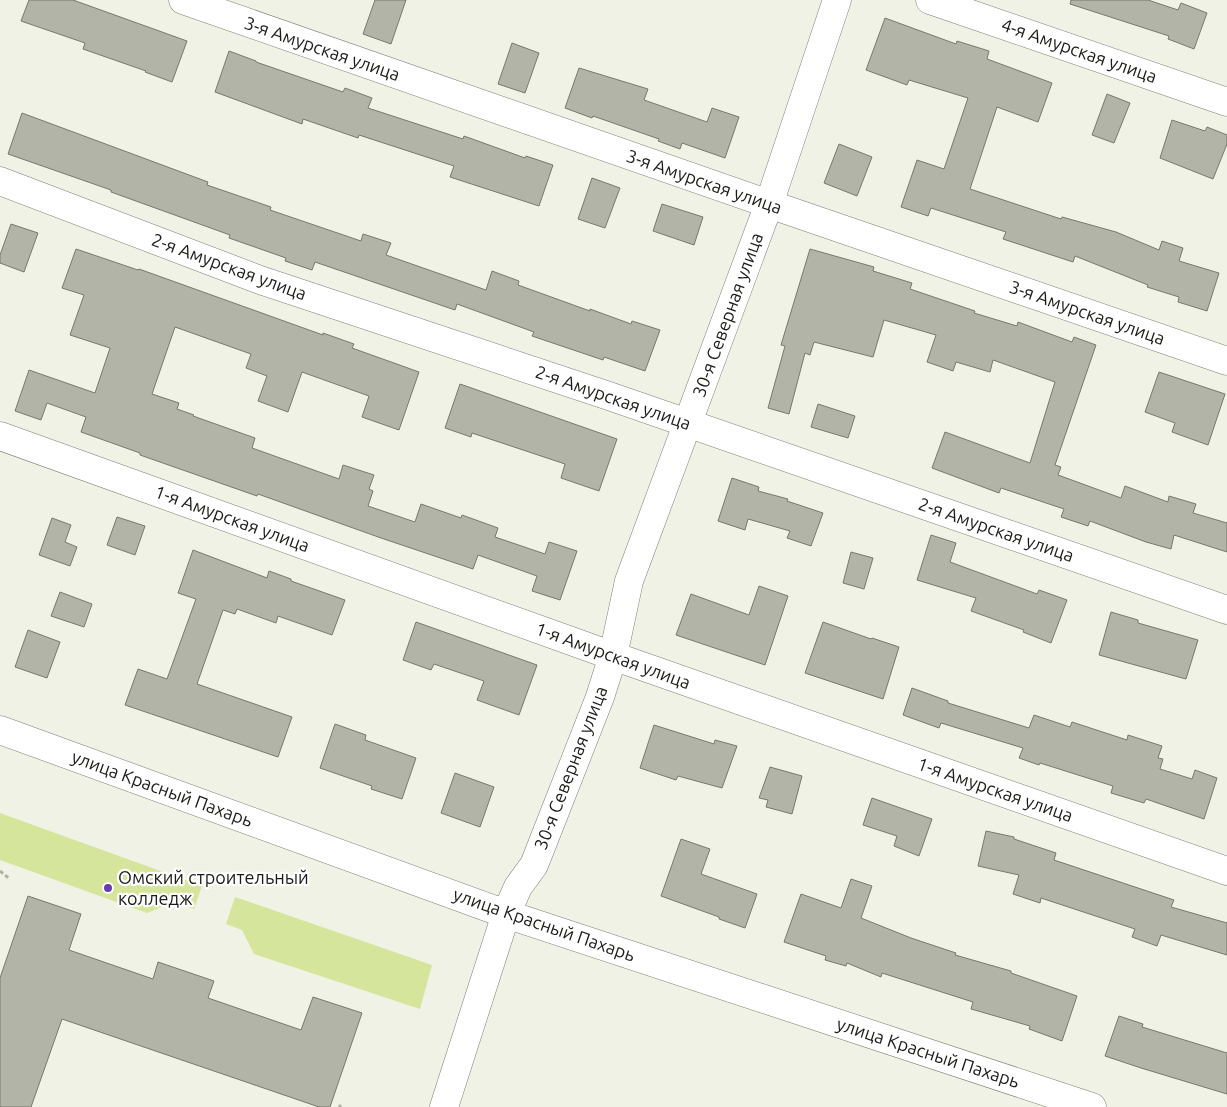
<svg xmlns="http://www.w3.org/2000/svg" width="1227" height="1107" font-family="Ubuntu,sans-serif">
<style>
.green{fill:#d6e59c}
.building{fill:#b2b4a8;stroke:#76796d}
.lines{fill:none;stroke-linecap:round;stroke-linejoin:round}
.minor-casing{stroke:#7d7f74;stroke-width:29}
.path{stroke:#aeb0a6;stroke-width:3;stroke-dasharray:4 2.5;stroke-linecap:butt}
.minor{stroke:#fff;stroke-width:28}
.poi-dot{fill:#6a3ab1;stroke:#fff;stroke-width:2}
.labels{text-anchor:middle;stroke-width:4.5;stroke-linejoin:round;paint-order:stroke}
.street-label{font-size:18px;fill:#1b1c18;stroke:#fff}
.poi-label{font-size:18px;fill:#1b1c18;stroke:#fff;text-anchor:start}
</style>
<rect width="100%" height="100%" fill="#eff2e5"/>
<path class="green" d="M 0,813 L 202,886 L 194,909 L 174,902 L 147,913 L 0,860 Z
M 235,897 L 432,965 L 420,1009 L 254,954 L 242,930 L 226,924 Z"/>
<path class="building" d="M 29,0 L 73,0 L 187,41 L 172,82 L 145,72 L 146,71 L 83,49 L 85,43 L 21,21 Z
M 375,0 L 406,0 L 391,44 L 363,34 Z
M 1071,0 L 1148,0 L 1178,10 L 1181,3 L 1207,13 L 1194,49 L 1168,39 L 1169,36 L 1070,4 Z
M 885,18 L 956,44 L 957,41 L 989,51 L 987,59 L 1052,83 L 1038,122 L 997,107 L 970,189 L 1061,219 L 1062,217 L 1116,232 L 1159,250 L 1162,241 L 1183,248 L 1179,261 L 1219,273 L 1207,311 L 1178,302 L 1179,297 L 1147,287 L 1148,285 L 1075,256 L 1073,262 L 1003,239 L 1006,232 L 931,208 L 928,216 L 901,207 L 917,160 L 944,169 L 968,98 L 909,80 L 907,85 L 866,70 Z
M 512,43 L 539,53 L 525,93 L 498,84 Z
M 229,51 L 256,61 L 256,62 L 343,92 L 345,88 L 372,98 L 368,108 L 463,139 L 464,136 L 525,158 L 526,156 L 553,165 L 539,206 L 450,177 L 454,166 L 359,135 L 358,138 L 303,119 L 302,124 L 215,92 Z
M 579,68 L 648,89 L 644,100 L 707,122 L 712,108 L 739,117 L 725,158 L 682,143 L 680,149 L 658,141 L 659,139 L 593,116 L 592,118 L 565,108 Z
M 1107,94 L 1130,103 L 1114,143 L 1092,135 Z
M 22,113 L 208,182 L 207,185 L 271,207 L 270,210 L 361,241 L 363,234 L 391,243 L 386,255 L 486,290 L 492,271 L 519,281 L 518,285 L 590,311 L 590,309 L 631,324 L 632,321 L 660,330 L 645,371 L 604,357 L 603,360 L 532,336 L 534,332 L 457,304 L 455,310 L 315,262 L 312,270 L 285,261 L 286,258 L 229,238 L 230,235 L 111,192 L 111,190 L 8,154 Z
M 1172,120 L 1205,131 L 1207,127 L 1227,135 L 1227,144 L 1213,179 L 1160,158 Z
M 839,144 L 872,157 L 857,196 L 824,183 Z
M 592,178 L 620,188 L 605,228 L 578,219 Z
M 662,204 L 703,217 L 694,245 L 653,231 Z
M 11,224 L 38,233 L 24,272 L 0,263 L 0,255 Z
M 76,249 L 138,270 L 139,269 L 323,335 L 323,333 L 354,344 L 352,348 L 419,372 L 399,430 L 362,417 L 369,396 L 302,372 L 288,412 L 258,401 L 267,376 L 246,368 L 251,354 L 175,327 L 152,394 L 179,403 L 177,409 L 194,415 L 193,416 L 255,438 L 252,448 L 339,479 L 343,465 L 374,475 L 369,489 L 373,491 L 368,506 L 415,522 L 421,504 L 461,518 L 462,515 L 498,528 L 495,537 L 545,554 L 549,542 L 577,551 L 560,600 L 532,591 L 537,576 L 478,555 L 473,569 L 381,538 L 258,494 L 257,496 L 140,455 L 140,453 L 81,432 L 86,417 L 47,403 L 41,420 L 15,411 L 29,370 L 95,393 L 110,348 L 70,335 L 84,295 L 62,288 Z
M 810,249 L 874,267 L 873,271 L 912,283 L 910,289 L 975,311 L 974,313 L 1017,326 L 1018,322 L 1072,342 L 1074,337 L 1096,345 L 1055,465 L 1061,467 L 1058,475 L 1121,498 L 1125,486 L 1168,502 L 1169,496 L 1196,504 L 1193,513 L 1227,523 L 1227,552 L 1174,535 L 1171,549 L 1146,542 L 1090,521 L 1088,526 L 1061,517 L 1064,509 L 1001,488 L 999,493 L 932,468 L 945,432 L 1030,463 L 1055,382 L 993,360 L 990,372 L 956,362 L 953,371 L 927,362 L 936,335 L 884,320 L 873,357 L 814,342 L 810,355 L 805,353 L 789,414 L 768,408 L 785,346 L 781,345 Z
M 1159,372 L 1225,394 L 1208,445 L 1172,432 L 1175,423 L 1145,412 Z
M 460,384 L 617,439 L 599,491 L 561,478 L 565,464 L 472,433 L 471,437 L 445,428 Z
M 818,404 L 855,416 L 848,438 L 811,427 Z
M 732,478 L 759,487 L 758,491 L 788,499 L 787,501 L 823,513 L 811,546 L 787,538 L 790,531 L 748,519 L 745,530 L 718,521 Z
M 117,517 L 145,526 L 135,555 L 107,545 Z
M 52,518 L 71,525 L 65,542 L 77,547 L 70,566 L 39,555 Z
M 931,535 L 956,543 L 950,562 L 1037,594 L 1039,590 L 1067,600 L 1051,643 L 1023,632 L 1024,630 L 971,611 L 976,598 L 917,580 Z
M 193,550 L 267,578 L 269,571 L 291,579 L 291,581 L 345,600 L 332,635 L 278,616 L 276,623 L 237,609 L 235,614 L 223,610 L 197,684 L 292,717 L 278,757 L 125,705 L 138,669 L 167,679 L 196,599 L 178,593 Z
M 851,552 L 873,558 L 864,589 L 843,583 Z
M 759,586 L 788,596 L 765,665 L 676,635 L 691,594 L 749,615 Z
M 60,592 L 92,604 L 84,627 L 51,616 Z
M 1111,612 L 1138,620 L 1138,623 L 1198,640 L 1186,679 L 1099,655 Z
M 416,622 L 537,665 L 519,715 L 477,700 L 484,681 L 434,664 L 431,670 L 403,660 Z
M 823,622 L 871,639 L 872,638 L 899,647 L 883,699 L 805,673 Z
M 28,630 L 60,642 L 47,678 L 15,667 Z
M 912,688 L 948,701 L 948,703 L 1029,728 L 1034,715 L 1070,727 L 1072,722 L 1127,740 L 1128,735 L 1162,746 L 1158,758 L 1163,759 L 1160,769 L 1192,779 L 1195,770 L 1217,778 L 1204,819 L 1146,799 L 1144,803 L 1111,793 L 1113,786 L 1040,763 L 1039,765 L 1019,758 L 1023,748 L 941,723 L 939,728 L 903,715 Z
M 335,724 L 366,735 L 365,740 L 416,758 L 402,799 L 371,789 L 372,786 L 320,768 Z
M 654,725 L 714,744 L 715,740 L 737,746 L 722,788 L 678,776 L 676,780 L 640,768 Z
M 770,767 L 802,776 L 792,814 L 766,807 L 768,800 L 759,798 Z
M 455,773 L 494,787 L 480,827 L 441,813 Z
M 872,798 L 932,819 L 919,856 L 894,846 L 897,836 L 863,825 Z
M 986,831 L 1014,837 L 1014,839 L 1056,853 L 1054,860 L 1174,900 L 1171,907 L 1227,923 L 1227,955 L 1161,935 L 1157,946 L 1132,937 L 1135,929 L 1041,898 L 1040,903 L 1013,894 L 1019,875 L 978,866 Z
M 681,839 L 710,849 L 701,874 L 757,894 L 745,928 L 719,919 L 719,917 L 661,896 Z
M 851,879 L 872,886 L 861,918 L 911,938 L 956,953 L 955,955 L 1011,971 L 1011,973 L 1077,996 L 1062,1041 L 1029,1029 L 1030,1026 L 971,1009 L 973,1002 L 882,973 L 881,977 L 847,963 L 846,966 L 825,960 L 826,956 L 784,942 L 801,894 L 841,908 Z
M 28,896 L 81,914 L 69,950 L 153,979 L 158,962 L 214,981 L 208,998 L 301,1030 L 313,997 L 362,1013 L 330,1107 L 319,1107 L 62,1019 L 31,1107 L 0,1107 L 0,978 Z
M 1119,1016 L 1143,1024 L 1142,1027 L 1227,1053 L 1227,1094 L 1141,1068 L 1105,1056 Z"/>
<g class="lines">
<g class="minor-casing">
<path id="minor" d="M 183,0 L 769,204 L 1227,361
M 930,0 L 1227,102
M 0,181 L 260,280 L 609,396 L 1227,610
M 0,436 L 613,656 L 1227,871
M 0,730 L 506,914 L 1092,1107
M 444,1107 L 506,914 L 518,887 L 534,865 L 600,697 L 613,656 L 629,581 L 769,204 L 837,0"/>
</g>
<path class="path" d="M 0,871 L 10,879
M 339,1105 L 341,1107"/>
<use href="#minor" class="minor"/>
</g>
<circle class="poi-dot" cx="108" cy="888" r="5"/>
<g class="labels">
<g class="street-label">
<text transform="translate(322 49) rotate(19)" y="6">3-я Амурская улица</text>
<text transform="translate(1079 51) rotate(19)" y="6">4-я Амурская улица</text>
<text transform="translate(704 182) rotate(19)" y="6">3-я Амурская улица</text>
<text transform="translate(229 267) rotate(20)" y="6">2-я Амурская улица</text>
<text transform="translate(1087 313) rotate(19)" y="6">3-я Амурская улица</text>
<text transform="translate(728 315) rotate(-70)" y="6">30-я Северная улица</text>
<text transform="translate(613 398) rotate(19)" y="6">2-я Амурская улица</text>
<text transform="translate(232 519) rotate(20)" y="6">1-я Амурская улица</text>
<text transform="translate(996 530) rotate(19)" y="6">2-я Амурская улица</text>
<text transform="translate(613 656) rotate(20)" y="6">1-я Амурская улица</text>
<text transform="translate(571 768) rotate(-69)" y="6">30-я Северная улица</text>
<text transform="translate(162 789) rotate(20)" y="6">улица Красный Пахарь</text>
<text transform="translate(995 790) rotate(19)" y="6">1-я Амурская улица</text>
<text transform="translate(544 925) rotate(19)" y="6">улица Красный Пахарь</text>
<text transform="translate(928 1053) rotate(18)" y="6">улица Красный Пахарь</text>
</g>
<g class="poi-label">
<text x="118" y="884">Омский строительный<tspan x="118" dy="21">колледж</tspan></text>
</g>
</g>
</svg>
